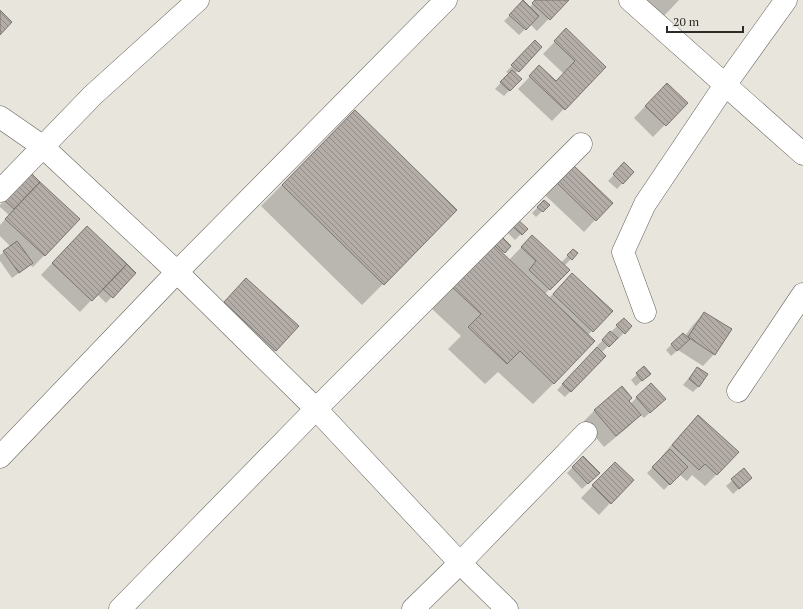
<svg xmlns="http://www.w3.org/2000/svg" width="803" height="609" font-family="'PT Serif',serif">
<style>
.shadow{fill:#0003}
.building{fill:url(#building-back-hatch);stroke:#7b7570}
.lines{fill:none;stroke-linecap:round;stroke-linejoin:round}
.minor-casing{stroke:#64615b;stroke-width:23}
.minor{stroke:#fff;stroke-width:22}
</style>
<defs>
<pattern id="building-back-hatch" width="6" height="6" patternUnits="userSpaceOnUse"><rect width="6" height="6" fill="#b3aca7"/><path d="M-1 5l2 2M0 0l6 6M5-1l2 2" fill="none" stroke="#928c88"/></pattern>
</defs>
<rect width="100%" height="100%" fill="#e8e5dd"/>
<path class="shadow" d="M 536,0 L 567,0 L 537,31 L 530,24 L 519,35 L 504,21 L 523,2 L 529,8 Z
M 639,0 L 679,0 L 660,20 Z
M 566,30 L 605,67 L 552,121 L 518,89 L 539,67 L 556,82 L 564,74 L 543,54 Z
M 536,42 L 541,47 L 515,74 L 520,79 L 504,96 L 495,89 L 509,74 L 506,72 Z
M 655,96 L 686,103 L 653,137 L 634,118 Z
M 334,132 L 383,284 L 362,305 L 261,206 Z
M 624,164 L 633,172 L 617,189 L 608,181 Z
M 30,174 L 79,219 L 33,267 L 30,265 L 12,278 L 0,261 L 0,255 L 11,247 L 0,236 L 0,225 L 9,215 L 0,207 L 0,205 Z
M 561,178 L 595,220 L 584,232 L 545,195 Z
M 544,201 L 548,205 L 536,217 L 532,213 Z
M 517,220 L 526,229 L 515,240 L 506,231 Z
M 500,236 L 510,246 L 502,254 L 509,260 L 532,236 L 561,263 L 573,250 L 577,253 L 564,266 L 568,270 L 545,294 L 549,298 L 572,274 L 611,311 L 588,335 L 554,383 L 533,404 L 498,372 L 485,384 L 448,349 L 461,336 L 430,307 Z
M 75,239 L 135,273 L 106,303 L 97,294 L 80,312 L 41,275 Z
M 234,291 L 276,350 L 264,362 L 213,315 Z
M 704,313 L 714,354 L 703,366 L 678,350 L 671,356 L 666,350 L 672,344 L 685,336 L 693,325 Z
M 624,319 L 631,326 L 618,339 L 617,337 L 601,353 L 604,356 L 565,397 L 557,390 L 598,348 L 597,346 Z
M 644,368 L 649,374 L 636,386 L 631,380 Z
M 697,368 L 699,386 L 693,392 L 683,385 Z
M 651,384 L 658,405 L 644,418 L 640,415 L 628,427 L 604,447 L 583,422 L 595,410 L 628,401 L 630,404 Z
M 686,428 L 717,474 L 705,486 L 692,475 L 687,481 L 679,474 L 664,490 L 647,473 L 662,458 L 661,457 Z
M 583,457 L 599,473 L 582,489 L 567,473 Z
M 744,470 L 751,478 L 733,494 L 726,486 Z
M 603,475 L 610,503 L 599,515 L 581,498 Z"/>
<path class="building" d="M 523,0 L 539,16 L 526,30 L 509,15 Z
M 535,0 L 569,0 L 550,20 L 532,3 Z
M 0,10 L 12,22 L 0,35 Z
M 566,28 L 606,67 L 565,110 L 529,76 L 539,65 L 556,81 L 575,61 L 554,41 Z
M 535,40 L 542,47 L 519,72 L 511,65 Z
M 512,70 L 522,79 L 510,91 L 500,82 Z
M 667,83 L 688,103 L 666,126 L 645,106 Z
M 355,110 L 457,210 L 384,285 L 282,185 Z
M 624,162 L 634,172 L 623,184 L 613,174 Z
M 573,165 L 613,203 L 596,221 L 556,182 Z
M 30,172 L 40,182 L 14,209 L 4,200 Z
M 40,182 L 80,219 L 45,256 L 5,219 Z
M 544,200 L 550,205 L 543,212 L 537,207 Z
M 517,219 L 528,229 L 522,235 L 511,225 Z
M 87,226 L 127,264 L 92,301 L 52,263 Z
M 500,235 L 511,246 L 505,253 L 494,242 Z
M 532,235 L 570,270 L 550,290 L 529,270 L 536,261 L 521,247 Z
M 17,241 L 33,263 L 19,273 L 3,251 Z
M 491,242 L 595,341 L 554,384 L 520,351 L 507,364 L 468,327 L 481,314 L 450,285 Z
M 573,249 L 578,253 L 572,260 L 567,255 Z
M 127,264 L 136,273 L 113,298 L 103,289 Z
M 572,273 L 613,311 L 593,332 L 553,294 Z
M 246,278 L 299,326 L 276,351 L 224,302 Z
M 704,312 L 732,329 L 715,355 L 688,337 Z
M 624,318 L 632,326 L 625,334 L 616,325 Z
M 610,331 L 618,338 L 609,347 L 602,340 Z
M 683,333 L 690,339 L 677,351 L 671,344 Z
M 597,347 L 606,356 L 571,392 L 562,384 Z
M 644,366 L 651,374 L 642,381 L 636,373 Z
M 697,367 L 708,374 L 699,387 L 689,379 Z
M 651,383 L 666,399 L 650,413 L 636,397 Z
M 622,386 L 632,398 L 629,401 L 641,415 L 616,436 L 594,410 Z
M 698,415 L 739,452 L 717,475 L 705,464 L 699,470 L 672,445 Z
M 670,449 L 688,467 L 670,485 L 652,467 Z
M 583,456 L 600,473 L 588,484 L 572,467 Z
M 615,462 L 634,480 L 611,504 L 592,485 Z
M 744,468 L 752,478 L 739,489 L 731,479 Z"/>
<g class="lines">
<g class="minor-casing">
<path id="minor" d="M 630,0 L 803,154
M 0,117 L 42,146 L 177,272 L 316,409 L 460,563 L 507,609
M 0,191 L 93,95 L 198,0
M 645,312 L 623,252 L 645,204 L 725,85 L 786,0
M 738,391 L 803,294
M 0,457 L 177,272 L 446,0
M 120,609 L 316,409 L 581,144
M 413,609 L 460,563 L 586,433"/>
</g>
<use href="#minor" class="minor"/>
</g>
<path d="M667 26v6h76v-6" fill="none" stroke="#2c2b28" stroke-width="2"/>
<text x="673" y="26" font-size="12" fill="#2c2b28" stroke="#e8e5dd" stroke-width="3" paint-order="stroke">20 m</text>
</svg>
